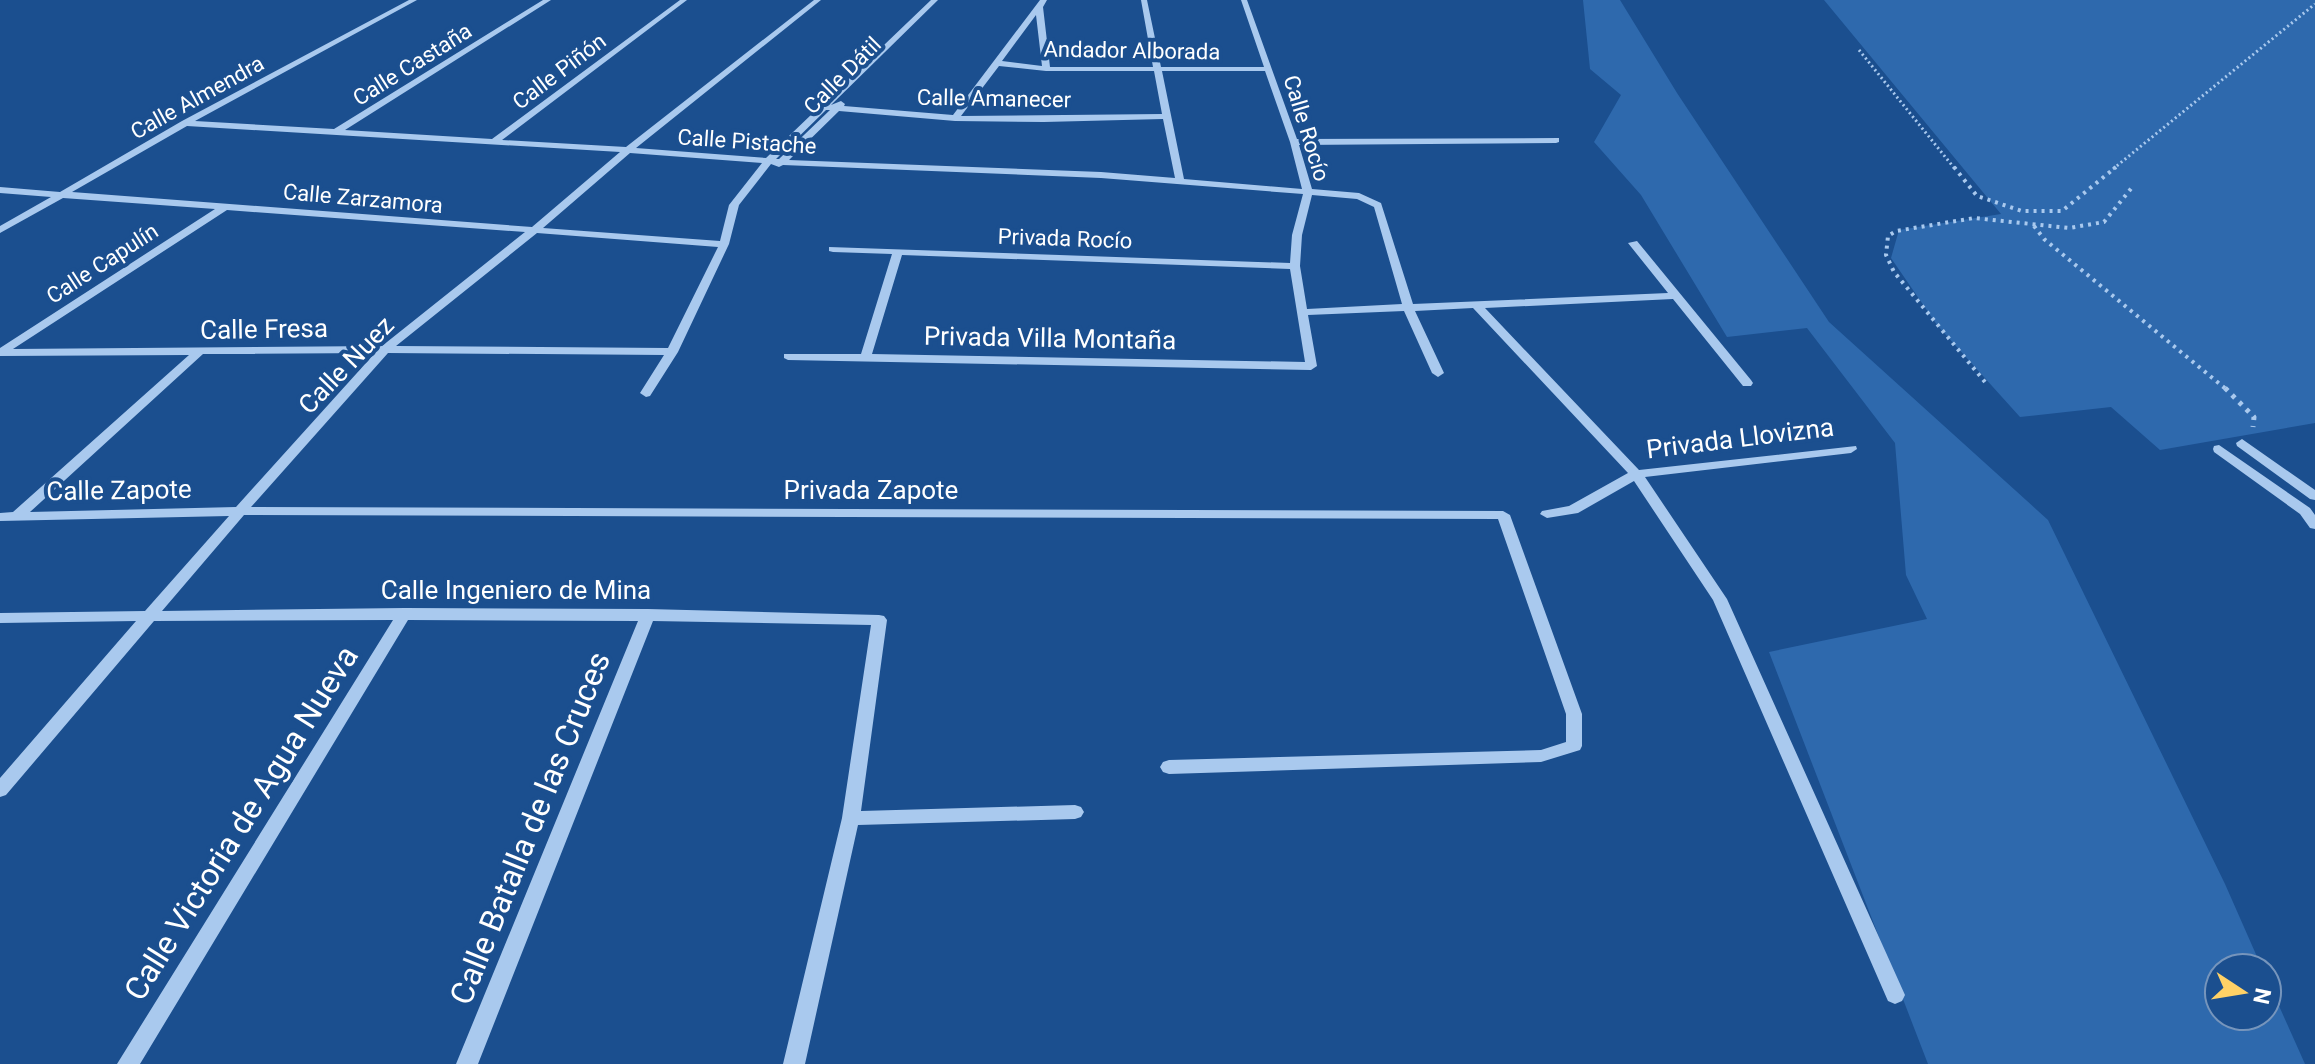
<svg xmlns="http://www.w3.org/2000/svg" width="2315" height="1064" font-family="Roboto,sans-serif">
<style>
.green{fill:#2e69ad}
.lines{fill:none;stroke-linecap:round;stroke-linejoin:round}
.path-far2{stroke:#a9c9ee;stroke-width:3;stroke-dasharray:2 3;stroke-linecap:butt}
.path-far1{stroke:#a9c9ee;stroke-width:4;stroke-dasharray:3 5;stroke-linecap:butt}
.path{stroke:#a9c9ee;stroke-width:5;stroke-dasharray:4 6;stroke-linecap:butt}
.minor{fill:#a9c9ee;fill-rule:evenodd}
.labels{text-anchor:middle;stroke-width:8;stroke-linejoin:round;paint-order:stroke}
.far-street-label{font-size:22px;fill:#fff;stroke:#1b4f8f}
.street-label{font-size:26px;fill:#fff;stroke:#1b4f8f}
.near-street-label{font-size:32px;fill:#fff;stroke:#1b4f8f}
</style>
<rect width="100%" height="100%" fill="#1b4f8f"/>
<path class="green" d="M 1583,0 L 1620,0 L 1677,93 L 1829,322 L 2048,520 L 2225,884 L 2262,968 L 2219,968 L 2219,1016 L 2267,1016 L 2267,979 L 2305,1064 L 1928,1064 L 1769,652 L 1927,619 L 1906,575 L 1895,443 L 1807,328 L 1727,337 L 1641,195 L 1594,142 L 1621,95 L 1590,69 Z
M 1824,0 L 2315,0 L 2315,423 L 2160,450 L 2111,407 L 2020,417 L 1937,325 L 1891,258 L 1899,230 L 2001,214 Z"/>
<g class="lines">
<path class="path-far2" d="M 1859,50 L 1955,169
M 2113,169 L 2315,4"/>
<path class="path-far1" d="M 1954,167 L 1977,196 L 2022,211 L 2062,211 L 2116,167
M 2034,226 L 2044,239 L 2227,390
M 1985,382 L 1894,272 L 1886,255 L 1888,236 L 1896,231 L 1974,218 L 2069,228 L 2104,222 L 2134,185"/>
<path class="path" d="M 2225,388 L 2254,417 L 2253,427"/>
<path class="minor" d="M 409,0 L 417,0 L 195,121 L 334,129 L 543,0 L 551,0 L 345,130 L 492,139 L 680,0 L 687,0 L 502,140 L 626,147 L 814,0 L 821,0 L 636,148 L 766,158 L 931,0 L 938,0 L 831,105 L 841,101 L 845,104 L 844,106 L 953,115 L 1040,0 L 1047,0 L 1043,7 L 1050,67 L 1153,67 L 1141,0 L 1147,0 L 1161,67 L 1264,67 L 1241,0 L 1247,0 L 1297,139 L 1559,138 L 1559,142 L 1556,143 L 1299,145 L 1312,189 L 1359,193 L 1381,203 L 1413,304 L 1668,293 L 1628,243 L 1637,241 L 1751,380 L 1753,383 L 1751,386 L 1743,386 L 1673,299 L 1485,308 L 1639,470 L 1856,446 L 1857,449 L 1851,453 L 1645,477 L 1727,599 L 1905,995 L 1902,1001 L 1895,1004 L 1888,1001 L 1713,600 L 1634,481 L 1578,513 L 1547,518 L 1540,514 L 1542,511 L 1569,506 L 1628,473 L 1473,308 L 1415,311 L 1444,373 L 1438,377 L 1432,373 L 1404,311 L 1308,315 L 1317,366 L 1311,370 L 788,360 L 784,358 L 784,354 L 861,354 L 892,254 L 833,252 L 829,251 L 829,247 L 1290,263 L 1292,235 L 1303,194 L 1101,178 L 783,165 L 779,167 L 771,164 L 739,205 L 729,244 L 678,352 L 650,396 L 646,397 L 640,393 L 664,355 L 388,353 L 251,507 L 1503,511 L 1510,515 L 1582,714 L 1582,746 L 1580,750 L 1541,762 L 1169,774 L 1163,772 L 1160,767 L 1163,762 L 1169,760 L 1541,750 L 1566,742 L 1566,714 L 1498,519 L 244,515 L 162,611 L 405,608 L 648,609 L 879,615 L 884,616 L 887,620 L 861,811 L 1075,805 L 1081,807 L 1084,812 L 1081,817 L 1075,819 L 858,825 L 805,1064 L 783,1064 L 842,818 L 871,625 L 653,621 L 478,1064 L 456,1064 L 638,621 L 408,620 L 140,1064 L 117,1064 L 393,620 L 154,621 L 6,795 L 0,797 L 0,778 L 136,621 L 0,623 L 0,613 L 145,611 L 229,516 L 0,521 L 0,513 L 13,512 L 189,355 L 0,356 L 0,348 L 215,209 L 63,198 L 0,233 L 0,226 L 51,197 L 0,193 L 0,187 L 60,192 L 182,121 ZM 1036,15 L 1042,66 L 1002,61 ZM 999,66 L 1046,71 L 1154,71 L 1162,114 L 961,116 ZM 1162,71 L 1265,71 L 1290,142 L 1302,189 L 1184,179 ZM 826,110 L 830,110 L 779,159 L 776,159 ZM 839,111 L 955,121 L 1044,122 L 1163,119 L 1175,178 L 1101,172 L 789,160 ZM 187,126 L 620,152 L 532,227 L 72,192 ZM 630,153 L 762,163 L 729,205 L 720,241 L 543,228 ZM 1312,195 L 1357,199 L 1374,207 L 1402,304 L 1307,309 L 1300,266 L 1302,235 ZM 227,210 L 525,232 L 382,346 L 13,349 ZM 537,233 L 718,247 L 668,348 L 396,346 ZM 902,255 L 1290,269 L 1305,362 L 872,354 ZM 375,353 L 236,507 L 30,512 L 203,354 Z
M 2242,439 L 2315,490 L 2315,500 L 2310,499 L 2237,446 L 2236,443 Z
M 2219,445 L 2310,508 L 2315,515 L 2315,529 L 2310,528 L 2300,514 L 2214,452 L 2213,449 L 2214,446 Z"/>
</g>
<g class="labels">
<g class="far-street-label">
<text transform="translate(1132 50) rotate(1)" y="8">Andador Alborada</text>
<text transform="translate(412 64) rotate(-32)" y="8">Calle Castaña</text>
<text transform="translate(559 71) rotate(-37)" y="8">Calle Piñón</text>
<text transform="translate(842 75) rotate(-45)" y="8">Calle Dátil</text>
<text transform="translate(197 97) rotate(-29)" y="8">Calle Almendra</text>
<text transform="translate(994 98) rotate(1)" y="8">Calle Amanecer</text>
<text transform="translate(1307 128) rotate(73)" y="8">Calle Rocío</text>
<text transform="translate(747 141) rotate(4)" y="8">Calle Pistache</text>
<text transform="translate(363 198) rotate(5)" y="8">Calle Zarzamora</text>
<text transform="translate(1065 238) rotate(2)" y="8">Privada Rocío</text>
<text transform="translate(102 263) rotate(-33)" y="8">Calle Capulín</text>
</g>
<g class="street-label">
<text transform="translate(264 329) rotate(-1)" y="9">Calle Fresa</text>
<text transform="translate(1050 338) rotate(1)" y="9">Privada Villa Montaña</text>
<text transform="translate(346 365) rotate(-46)" y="9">Calle Nuez</text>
<text transform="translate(1740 438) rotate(-7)" y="9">Privada Llovizna</text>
<text transform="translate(119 490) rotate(-1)" y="9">Calle Zapote</text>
<text x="871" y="499">Privada Zapote</text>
<text x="516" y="599">Calle Ingeniero de Mina</text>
</g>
<g class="near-street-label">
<text transform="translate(241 823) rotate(-58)" y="11">Calle Victoria de Agua Nueva</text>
<text transform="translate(530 828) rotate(-68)" y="11">Calle Batalla de las Cruces</text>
</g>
</g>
<g transform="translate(2243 992) rotate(102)"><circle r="38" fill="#1b4f8f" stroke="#7695bc" stroke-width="2"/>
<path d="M0-6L14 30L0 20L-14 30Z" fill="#ffd166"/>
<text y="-12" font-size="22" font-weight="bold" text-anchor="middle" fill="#ffffff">N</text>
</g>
</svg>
